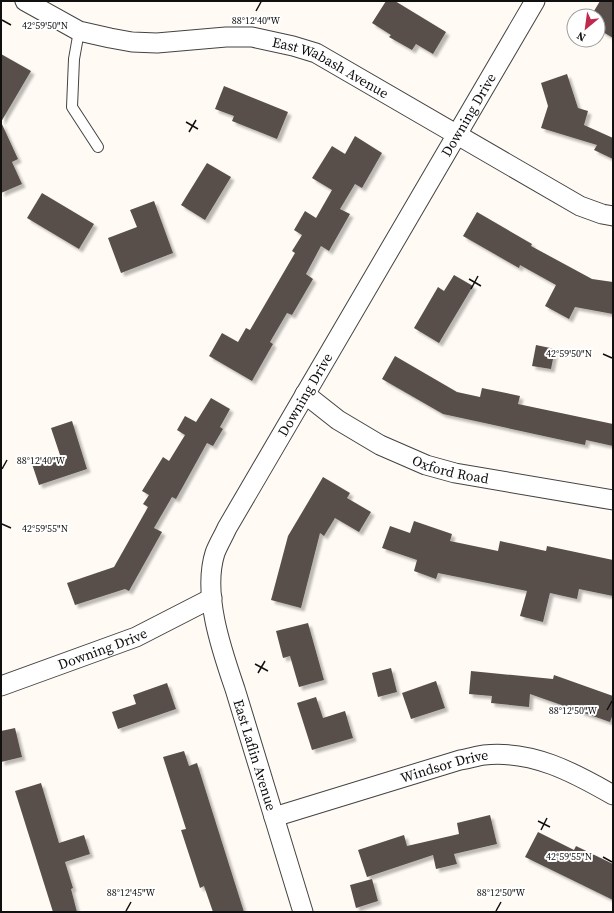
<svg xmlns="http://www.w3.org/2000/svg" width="614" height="913" font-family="'Source Serif 4',serif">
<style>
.building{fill:#584f4c;filter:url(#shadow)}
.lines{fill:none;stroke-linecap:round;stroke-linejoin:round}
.lane-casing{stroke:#434343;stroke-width:12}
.street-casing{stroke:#434343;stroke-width:21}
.lane{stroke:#fff;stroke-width:10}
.street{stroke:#fff;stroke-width:19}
.ticks{fill:none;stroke:#101010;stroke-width:1.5}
.labels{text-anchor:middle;stroke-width:4;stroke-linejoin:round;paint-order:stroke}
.street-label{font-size:14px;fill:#101010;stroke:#fff}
.ticks-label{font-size:10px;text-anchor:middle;fill:#101010;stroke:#fff;stroke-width:4;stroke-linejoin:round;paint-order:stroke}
</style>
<defs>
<filter id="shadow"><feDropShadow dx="3.5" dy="3.5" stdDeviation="1" flood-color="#0004"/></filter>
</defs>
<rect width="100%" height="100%" fill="#fffaf3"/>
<path class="building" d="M 386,1 L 395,1 L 446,32 L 433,54 L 416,44 L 412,50 L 389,37 L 391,35 L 372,23 Z
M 600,1 L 613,1 L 613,38 L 598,29 L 598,16 L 591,16 Z
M 1,54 L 31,71 L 1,122 L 18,159 L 12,162 L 22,184 L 1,193 Z
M 567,74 L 578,108 L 588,111 L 584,125 L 613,138 L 613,159 L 594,150 L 597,145 L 541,128 L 548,106 L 541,83 Z
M 224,86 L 288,112 L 277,139 L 232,121 L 234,116 L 215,109 Z
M 355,136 L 382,153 L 362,188 L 355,184 L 340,209 L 350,214 L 329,251 L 321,246 L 306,274 L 313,279 L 292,315 L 287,313 L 270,342 L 273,344 L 252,381 L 209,356 L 222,333 L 238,342 L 246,328 L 250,330 L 295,253 L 292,251 L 302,235 L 294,230 L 305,211 L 316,218 L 332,190 L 312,178 L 332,146 L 345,154 Z
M 207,163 L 231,177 L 205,220 L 181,205 Z
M 42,193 L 94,224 L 79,249 L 27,218 Z
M 154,201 L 173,253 L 121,273 L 108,238 L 137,227 L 130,210 Z
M 477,212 L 532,244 L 531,246 L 592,279 L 613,282 L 613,314 L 575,307 L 569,319 L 545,306 L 556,285 L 520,265 L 519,268 L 463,236 Z
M 454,275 L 473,286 L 439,343 L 414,328 L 438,287 L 444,291 Z
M 536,345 L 555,349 L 551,369 L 532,366 Z
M 395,356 L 457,392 L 480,397 L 482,388 L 520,396 L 518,404 L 613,424 L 613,446 L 586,440 L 585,445 L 443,414 L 382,379 Z
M 211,398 L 230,409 L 220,427 L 223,429 L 213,446 L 207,443 L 176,499 L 172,497 L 154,528 L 162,532 L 129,591 L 125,589 L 75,605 L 67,583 L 114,567 L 148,507 L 143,504 L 149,495 L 142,491 L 163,457 L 169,461 L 185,435 L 177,430 L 185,416 L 196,422 Z
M 72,421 L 87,469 L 39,485 L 32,464 L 60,455 L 51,428 Z
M 323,477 L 350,493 L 347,498 L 371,512 L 359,532 L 335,518 L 324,536 L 320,533 L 301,608 L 271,600 L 288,536 Z
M 414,521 L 452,534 L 450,541 L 498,551 L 500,541 L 546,551 L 547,546 L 613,560 L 613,596 L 579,589 L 577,599 L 550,593 L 543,622 L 520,616 L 527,591 L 438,573 L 436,579 L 414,571 L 417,560 L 382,548 L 390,526 L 410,533 Z
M 308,623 L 324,680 L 299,687 L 290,656 L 283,658 L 276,631 Z
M 391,668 L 397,692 L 378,697 L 372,673 Z
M 471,671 L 553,679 L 554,675 L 613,696 L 613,714 L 610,722 L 530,694 L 529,707 L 491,703 L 492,696 L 469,694 Z
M 436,681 L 445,708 L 411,719 L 402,693 Z
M 167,683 L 176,709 L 118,729 L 112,712 L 136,704 L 133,695 Z
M 316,697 L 323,718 L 345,711 L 353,738 L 312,750 L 297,703 Z
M 15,728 L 22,757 L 1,762 L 1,731 Z
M 184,751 L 189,766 L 197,763 L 244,912 L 213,912 L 204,886 L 200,888 L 181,830 L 186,829 L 163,757 Z
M 41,783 L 59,843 L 84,835 L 90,854 L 65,862 L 73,888 L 71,889 L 77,912 L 53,912 L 15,791 Z
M 490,815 L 497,844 L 454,854 L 457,864 L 436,869 L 433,855 L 367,877 L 358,850 L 404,835 L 407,846 L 459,834 L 457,823 Z
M 538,832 L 574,850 L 576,846 L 613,864 L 613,900 L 525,857 Z
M 372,879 L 378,901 L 356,908 L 350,885 Z"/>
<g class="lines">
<g class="lane-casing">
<path id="lane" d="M 79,31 L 74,59 L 72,107 L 98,147"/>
</g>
<g class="street-casing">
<g id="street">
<path id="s1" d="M 25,1 L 79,31 L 110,38 L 132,42 L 157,43 L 226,37 L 252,37 L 293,46 L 316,53 L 335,64 L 580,206 L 602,214 L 613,216"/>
<path id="s2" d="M 305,394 L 338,420 L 380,445 L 426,465 L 455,473 L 613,500"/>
<path id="s3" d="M 1,686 L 136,637 L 212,598"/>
<path id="s4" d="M 274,817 L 460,760 C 468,759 476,756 484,755 C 532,750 573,772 613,795"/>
<path id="s5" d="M 303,912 L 235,689 C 222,651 202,594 215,553 C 218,545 223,537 227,528 L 535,1"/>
</g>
</g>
<use href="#lane" class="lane"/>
<use href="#street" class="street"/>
</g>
<path class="ticks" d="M 256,11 L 261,2M 2,20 L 11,25M 186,122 L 198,129M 189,132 L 196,120M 469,279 L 481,286M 471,289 L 478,276M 603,354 L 612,358M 2,469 L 7,460M 2,524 L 11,528M 255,664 L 268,671M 258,673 L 265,661M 607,710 L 612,701M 538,821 L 550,827M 541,830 L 547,818M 603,857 L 612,862M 126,911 L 131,902M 496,911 L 501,902"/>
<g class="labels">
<g class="street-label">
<text dy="5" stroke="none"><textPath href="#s1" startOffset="321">East Wabash Avenue</textPath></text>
<text dy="5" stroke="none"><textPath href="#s5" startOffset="879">Downing Drive</textPath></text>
<text dy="5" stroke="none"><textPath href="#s5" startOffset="555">Downing Drive</textPath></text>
<text dy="5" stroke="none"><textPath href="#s2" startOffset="166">Oxford Road</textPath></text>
<text dy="5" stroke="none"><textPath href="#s3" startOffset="108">Downing Drive</textPath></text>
<text transform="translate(255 755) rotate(73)" y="5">East Laflin Avenue</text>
<text dy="5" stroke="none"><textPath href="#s4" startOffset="178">Windsor Drive</textPath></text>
</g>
</g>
<g class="ticks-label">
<text x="256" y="24">88°12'40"W</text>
<text x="45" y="29">42°59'50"N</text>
<text x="569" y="357">42°59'50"N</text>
<text x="41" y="464">88°12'40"W</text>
<text x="45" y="532">42°59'55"N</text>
<text x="573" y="714">88°12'50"W</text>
<text x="569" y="860">42°59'55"N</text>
<text x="131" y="896">88°12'45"W</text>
<text x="501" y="896">88°12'50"W</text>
</g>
<rect width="614" height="913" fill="none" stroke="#101010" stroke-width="4"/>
<g transform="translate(586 28) rotate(209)"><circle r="19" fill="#ffffff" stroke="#9f9f9f"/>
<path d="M0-3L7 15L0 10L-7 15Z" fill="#bf294d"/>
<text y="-6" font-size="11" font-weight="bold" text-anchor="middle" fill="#101010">N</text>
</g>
</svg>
